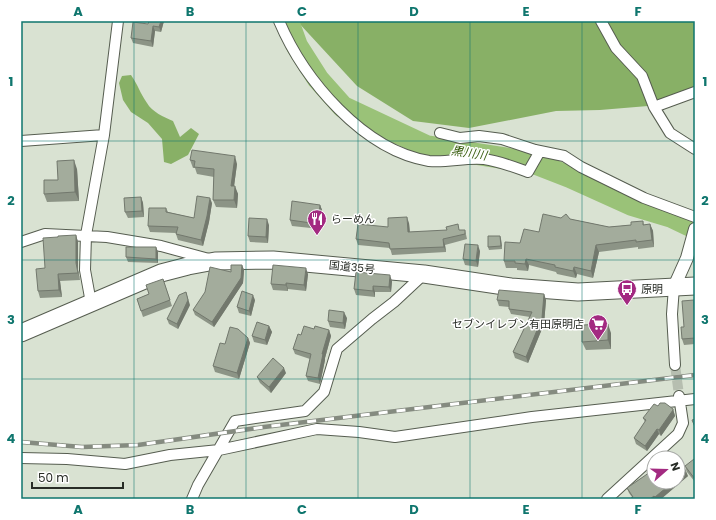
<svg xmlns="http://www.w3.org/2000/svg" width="716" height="520" font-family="Poppins,'Noto Sans JP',sans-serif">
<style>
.forest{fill:#88b066}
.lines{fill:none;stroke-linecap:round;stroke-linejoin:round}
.river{stroke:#9ac278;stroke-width:22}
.minor-tunnel{stroke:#b6beb0;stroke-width:10;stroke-dasharray:10 5;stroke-linecap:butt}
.minor-casing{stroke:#565d50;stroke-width:12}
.tertiary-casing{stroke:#565d50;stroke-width:14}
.trunk-casing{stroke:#565d50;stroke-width:19}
.minor{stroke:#fff;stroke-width:10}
.tertiary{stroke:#fff;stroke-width:12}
.trunk{stroke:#fff;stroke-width:17}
.rail-casing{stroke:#858b80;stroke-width:4.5}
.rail{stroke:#fff;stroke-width:3;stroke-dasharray:9;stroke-linecap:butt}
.wall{fill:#8c9486}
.shaded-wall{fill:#72786d}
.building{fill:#a3ac9c;stroke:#72786d}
.grid{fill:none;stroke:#0f766e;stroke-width:1;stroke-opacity:0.55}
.labels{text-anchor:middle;stroke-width:3;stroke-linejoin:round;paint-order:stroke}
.poi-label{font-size:11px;fill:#282c26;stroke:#fff;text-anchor:start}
.street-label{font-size:11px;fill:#282c26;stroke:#fff}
.water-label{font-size:12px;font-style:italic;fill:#3c6013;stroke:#fff}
.neatline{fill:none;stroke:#0f766e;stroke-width:1.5}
.grid-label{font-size:13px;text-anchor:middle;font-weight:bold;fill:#0f766e}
</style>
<rect width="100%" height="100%" fill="#d9e2d2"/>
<path class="forest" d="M 297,21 L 695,21 L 695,87 L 648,106 L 600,110 L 556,111 L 469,128 L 413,121 L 357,86 Z
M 131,75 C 138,85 140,93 147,103 C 152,112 164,117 173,121 L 180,137 L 191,128 L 199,134 L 188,155 L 171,164 L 164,162 L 162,139 L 148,123 L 131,112 L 123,100 L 119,83 L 122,76 Z"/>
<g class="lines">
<path class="river" d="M 288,21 L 297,46 L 318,79 L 343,107 L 426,146 L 534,163 L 570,177 L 632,205 L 672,217 L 695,228"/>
<path class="minor-tunnel" d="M 675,365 L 679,395"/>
<g class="minor-casing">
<path id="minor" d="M 279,21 C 304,80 363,150 429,161 C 447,163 466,157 484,159 C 499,161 514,167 528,172 L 540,151
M 601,21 L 616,48 L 642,76 L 654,107 L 670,133 L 695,149
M 654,107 L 695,92
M 440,133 L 460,138 L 479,136 L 502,139 L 535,150 L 564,156 L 581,167 L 644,198 L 695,217
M 21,141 L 104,135
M 21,242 L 45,234 L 107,237 L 161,246 L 209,259
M 674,287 L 672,314 L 675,365
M 91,303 L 85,270 L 86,235 L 104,135 L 118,21
M 21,458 L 67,459 L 125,464 L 170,455 L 219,450 L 317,429 L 359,432 L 395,437 L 532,417 L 695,399
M 192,499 L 198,485 L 235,421 L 305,411 L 324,392 L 337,349 L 372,319 L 394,302 L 424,274
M 607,499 L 678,434 L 683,423 L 679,396"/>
</g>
<g class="tertiary-casing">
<path id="tertiary" d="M 674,287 L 687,258 L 695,229"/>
</g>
<g class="trunk-casing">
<path id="trunk" d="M 21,333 L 161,273 L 188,266 L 215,261 L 273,260 L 424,274 L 511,287 L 578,292 L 695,286"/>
</g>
<use href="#minor" class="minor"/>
<use href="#tertiary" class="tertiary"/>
<use href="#trunk" class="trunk"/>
<g class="rail-casing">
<path id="rail" d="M 21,442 L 82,447 L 138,445 L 264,427 L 695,375"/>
</g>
<use href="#rail" class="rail"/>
</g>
<path class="wall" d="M 164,21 L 161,32 L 155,31 L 153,47 L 133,43 L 131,38 L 148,24 Z
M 190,160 L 237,164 L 234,186 L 238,194 L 237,208 L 216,207 L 213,200 L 214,177 L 197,174 L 195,168 L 193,168 Z
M 77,169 L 79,201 L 47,202 L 44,194 Z
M 141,197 L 143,203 L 144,217 L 128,218 L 125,212 Z
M 212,203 L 209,222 L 203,246 L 178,240 L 176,234 L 176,233 L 150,232 L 148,226 L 166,208 L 168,212 L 194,218 Z
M 320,205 L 322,210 L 320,229 L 292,226 L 290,220 Z
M 561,218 L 570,219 L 609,227 L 631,225 L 643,221 L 644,225 L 650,224 L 653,231 L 654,247 L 638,249 L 638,247 L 599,252 L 593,278 L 577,274 L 576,278 L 557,274 L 556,272 L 529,265 L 528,271 L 517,270 L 517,268 L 506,268 L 504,261 L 520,243 Z
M 409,223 L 410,232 L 465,230 L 467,239 L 445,245 L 446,252 L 392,255 L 390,248 L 358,245 L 356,239 L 388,227 Z
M 269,225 L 268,243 L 250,242 L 248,236 Z
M 76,235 L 78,242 L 78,270 L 80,280 L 60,281 L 62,297 L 40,298 L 38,291 L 45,268 Z
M 500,236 L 501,239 L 502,249 L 489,250 L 488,247 Z
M 156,247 L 158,252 L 158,263 L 128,262 L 126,257 Z
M 480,251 L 478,267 L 465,265 L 463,259 Z
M 242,265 L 244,270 L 243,283 L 214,327 L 195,315 L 193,310 L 231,272 Z
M 308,274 L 306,291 L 288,289 L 288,291 L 273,290 L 271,284 Z
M 163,279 L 172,306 L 143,317 L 137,299 L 149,294 Z
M 392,281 L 391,292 L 375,292 L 375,297 L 356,295 L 354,289 Z
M 544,294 L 546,300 L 544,324 L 528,363 L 515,358 L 513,352 L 530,317 L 511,314 L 509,309 L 509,307 L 499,306 L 497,300 Z
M 255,300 L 251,316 L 239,313 L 237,307 Z
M 694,300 L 695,302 L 695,344 L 684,345 L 682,339 L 684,327 Z
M 190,305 L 178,329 L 169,324 L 167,319 Z
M 347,318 L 345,329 L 330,327 L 328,321 Z
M 269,326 L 272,332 L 267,345 L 254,342 L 252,336 Z
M 314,329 L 329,330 L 331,336 L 325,358 L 325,360 L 320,384 L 308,381 L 306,376 L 310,359 L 295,354 L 293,349 L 301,335 Z
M 611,333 L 611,349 L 586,350 L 582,342 Z
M 248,338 L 250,343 L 239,379 L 215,372 L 213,366 L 225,344 Z
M 286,373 L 271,393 L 260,383 L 257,377 Z
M 673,409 L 675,416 L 661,436 L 659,434 L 647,451 L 636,444 L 634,438 L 645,422 L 643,418 Z
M 695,461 L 695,482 L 687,472 L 685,466 Z
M 650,465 L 688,476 L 661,499 L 630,499 L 632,497 L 629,493 L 627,488 L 652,471 Z"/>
<path class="shaded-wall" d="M 161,21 L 164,21 L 161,32 L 159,27 Z
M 153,26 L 155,31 L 153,47 L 151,41 Z
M 235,156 L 237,164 L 233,194 L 231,186 Z
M 74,160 L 77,169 L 79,201 L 75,192 Z
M 235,186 L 238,194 L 237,208 L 234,200 Z
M 141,197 L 143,203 L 144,217 L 142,211 Z
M 210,198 L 212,203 L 209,222 L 203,246 L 201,240 Z
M 320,205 L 322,210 L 320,229 L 318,224 Z
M 407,217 L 409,223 L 410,237 L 408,232 Z
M 267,219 L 269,225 L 268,243 L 266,237 Z
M 650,224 L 653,231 L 654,247 L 652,240 Z
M 76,235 L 78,242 L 78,270 L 80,280 L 78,273 L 76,263 Z
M 500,236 L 501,239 L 502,249 L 501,246 Z
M 443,239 L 445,245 L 446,252 L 444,247 Z
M 478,245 L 480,251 L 478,267 L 476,261 Z
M 596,245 L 599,252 L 593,278 L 591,271 Z
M 156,247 L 158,252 L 158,263 L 156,259 Z
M 526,259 L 529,265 L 528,271 L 525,264 Z
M 242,265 L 244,270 L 243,283 L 214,327 L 212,322 Z
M 574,267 L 577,274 L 576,278 L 573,271 Z
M 306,268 L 308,274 L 306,291 L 304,285 Z
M 58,274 L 60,281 L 62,297 L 59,290 Z
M 390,275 L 392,281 L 391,292 L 389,287 Z
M 286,283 L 288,289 L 288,291 L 286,285 Z
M 373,286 L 375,292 L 375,297 L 373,291 Z
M 186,292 L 190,305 L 178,329 L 177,324 Z
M 544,294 L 546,300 L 544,324 L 528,363 L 526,357 Z
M 253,295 L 255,300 L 251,316 L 249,311 Z
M 344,312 L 347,318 L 345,329 L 343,323 Z
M 608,324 L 611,333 L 611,349 L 608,340 Z
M 269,326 L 272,332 L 267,345 L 265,340 Z
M 329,330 L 331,336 L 325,358 L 325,360 L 320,384 L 318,378 L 322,354 Z
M 248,338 L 250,343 L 239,379 L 237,373 Z
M 284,368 L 286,373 L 271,393 L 269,387 Z
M 673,409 L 675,416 L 661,436 L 659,430 Z
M 657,429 L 659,434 L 647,451 L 645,446 Z
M 686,471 L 688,476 L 661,499 L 656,499 L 655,497 L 673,482 L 678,482 L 678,478 Z
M 654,496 L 655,499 L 650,499 Z"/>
<path class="building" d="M 149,21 L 161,21 L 159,27 L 153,26 L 151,41 L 131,38 L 133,22 L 148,24 Z
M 192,150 L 235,156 L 231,186 L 235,186 L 234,200 L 213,200 L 214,169 L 194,167 L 195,161 L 190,160 Z
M 74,160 L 75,192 L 44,194 L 44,180 L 58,180 L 57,161 Z
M 197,196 L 210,198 L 207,216 L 201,240 L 176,234 L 178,227 L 148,226 L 149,208 L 166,208 L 166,212 L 194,218 Z
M 141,197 L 142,211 L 125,212 L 124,198 Z
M 292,201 L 320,205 L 318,224 L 290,220 Z
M 543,214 L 561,218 L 566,214 L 570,219 L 609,227 L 631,225 L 631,222 L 643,221 L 643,225 L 650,224 L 652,240 L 636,242 L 636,240 L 596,245 L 591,271 L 574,267 L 573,271 L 555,267 L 555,265 L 526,259 L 525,264 L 515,263 L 515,261 L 504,261 L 505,242 L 520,243 L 524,229 L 539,232 Z
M 407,217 L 408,232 L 447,230 L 446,227 L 458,224 L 459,230 L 465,230 L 465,234 L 443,239 L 444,247 L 390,249 L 389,243 L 356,239 L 358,224 L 388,227 L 388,218 Z
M 249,218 L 267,219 L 266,237 L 248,236 Z
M 76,235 L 76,263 L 78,273 L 58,274 L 59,290 L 38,291 L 36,269 L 45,268 L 43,238 L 58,237 L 58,236 Z
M 488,236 L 500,236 L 501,246 L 488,247 Z
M 465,244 L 478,245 L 476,261 L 463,259 Z
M 126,247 L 156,247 L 156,259 L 126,257 Z
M 231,265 L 242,265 L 241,278 L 212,322 L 193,310 L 205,292 L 210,267 L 231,272 Z
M 273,265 L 306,268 L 304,285 L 286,283 L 286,285 L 271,284 Z
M 356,272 L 390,275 L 389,287 L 373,286 L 373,291 L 354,289 Z
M 163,279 L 170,300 L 141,311 L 137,299 L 149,294 L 146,285 Z
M 499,290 L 544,294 L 542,318 L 526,357 L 513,352 L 532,312 L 509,309 L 509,301 L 497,300 Z
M 242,291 L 253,295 L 249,311 L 237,307 Z
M 186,292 L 188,300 L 177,324 L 167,319 L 179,295 Z
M 694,300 L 695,338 L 682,339 L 681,327 L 684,327 L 682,301 Z
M 329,310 L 344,312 L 343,323 L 328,321 Z
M 257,322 L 269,326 L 265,340 L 252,336 Z
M 608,324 L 608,340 L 582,342 L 582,325 Z
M 304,326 L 314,329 L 315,326 L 329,330 L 322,354 L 323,354 L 318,378 L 306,376 L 311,354 L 293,349 L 298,334 L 301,335 Z
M 230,327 L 238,329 L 248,338 L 237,373 L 213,366 L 220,343 L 225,344 Z
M 273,358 L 284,368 L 269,387 L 257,377 Z
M 660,403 L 665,403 L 673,409 L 673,410 L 659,430 L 657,429 L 645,446 L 634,438 L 646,420 L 643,418 L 654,404 L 658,406 Z
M 695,419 L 695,427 L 692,420 Z
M 694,459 L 695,461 L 695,479 L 685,466 Z
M 678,460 L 686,471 L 678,478 Z
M 654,462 L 654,482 L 673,482 L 655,497 L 654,496 L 650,499 L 630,499 L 633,497 L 627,488 L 653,470 L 650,465 Z"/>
<path class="grid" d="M 134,21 L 134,499M 246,21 L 246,499M 358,21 L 358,499M 470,21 L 470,499M 582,21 L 582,499M 21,141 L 695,141M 21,260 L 695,260M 21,379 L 695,379"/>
<defs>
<g id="restaurant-pin" transform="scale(1)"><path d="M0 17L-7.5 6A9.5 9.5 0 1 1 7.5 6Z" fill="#a32a81" stroke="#fff"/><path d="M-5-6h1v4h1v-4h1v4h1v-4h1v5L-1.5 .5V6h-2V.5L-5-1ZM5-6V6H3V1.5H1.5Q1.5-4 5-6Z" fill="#fff"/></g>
<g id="bus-pin" transform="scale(1)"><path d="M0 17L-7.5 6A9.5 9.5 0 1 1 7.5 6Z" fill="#a32a81" stroke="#fff"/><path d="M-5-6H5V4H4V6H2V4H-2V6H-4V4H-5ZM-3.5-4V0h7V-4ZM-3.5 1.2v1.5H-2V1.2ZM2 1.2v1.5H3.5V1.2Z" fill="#fff"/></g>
<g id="supermarket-pin" transform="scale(1)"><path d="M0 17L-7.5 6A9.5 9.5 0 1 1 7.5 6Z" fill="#a32a81" stroke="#fff"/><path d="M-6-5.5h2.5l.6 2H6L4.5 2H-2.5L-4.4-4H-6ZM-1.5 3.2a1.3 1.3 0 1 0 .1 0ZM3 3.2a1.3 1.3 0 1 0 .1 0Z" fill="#fff"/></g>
</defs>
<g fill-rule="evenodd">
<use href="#restaurant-pin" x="317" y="219"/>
<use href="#bus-pin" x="627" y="289"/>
<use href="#supermarket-pin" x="598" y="324"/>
</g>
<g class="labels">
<g class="poi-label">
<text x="331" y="223">らーめん</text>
<text x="641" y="293">原明</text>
<text x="584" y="328" text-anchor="end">セブンイレブン有田原明店</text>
</g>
<g class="street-label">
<text transform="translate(352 267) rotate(6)" y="4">国道35号</text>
</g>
<g class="water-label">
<text transform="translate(469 153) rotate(9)" y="4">黒川川</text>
</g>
</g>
<rect width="716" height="520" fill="none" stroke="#ffffff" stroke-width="44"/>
<g transform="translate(666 470) rotate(70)"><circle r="19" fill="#ffffff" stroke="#a9aba8"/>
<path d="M0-3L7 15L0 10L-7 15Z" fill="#a32a81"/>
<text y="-6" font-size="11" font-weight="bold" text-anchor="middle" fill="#282c26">N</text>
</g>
<path d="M32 482v6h91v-6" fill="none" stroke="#282c26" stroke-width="2"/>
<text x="38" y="482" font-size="12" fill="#282c26" stroke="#ffffff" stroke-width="3" paint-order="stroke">50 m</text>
<rect x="22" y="22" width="672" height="476" class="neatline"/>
<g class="grid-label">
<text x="78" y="16">A</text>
<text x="190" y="16">B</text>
<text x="302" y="16">C</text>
<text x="414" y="16">D</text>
<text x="526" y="16">E</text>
<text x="638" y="16">F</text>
<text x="11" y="86">1</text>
<text x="705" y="86">1</text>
<text x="11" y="205">2</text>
<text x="705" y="205">2</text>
<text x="11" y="324">3</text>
<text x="705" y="324">3</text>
<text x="11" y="443">4</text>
<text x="705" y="443">4</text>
<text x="78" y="514">A</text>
<text x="190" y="514">B</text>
<text x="302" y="514">C</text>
<text x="414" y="514">D</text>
<text x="526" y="514">E</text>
<text x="638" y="514">F</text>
</g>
</svg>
